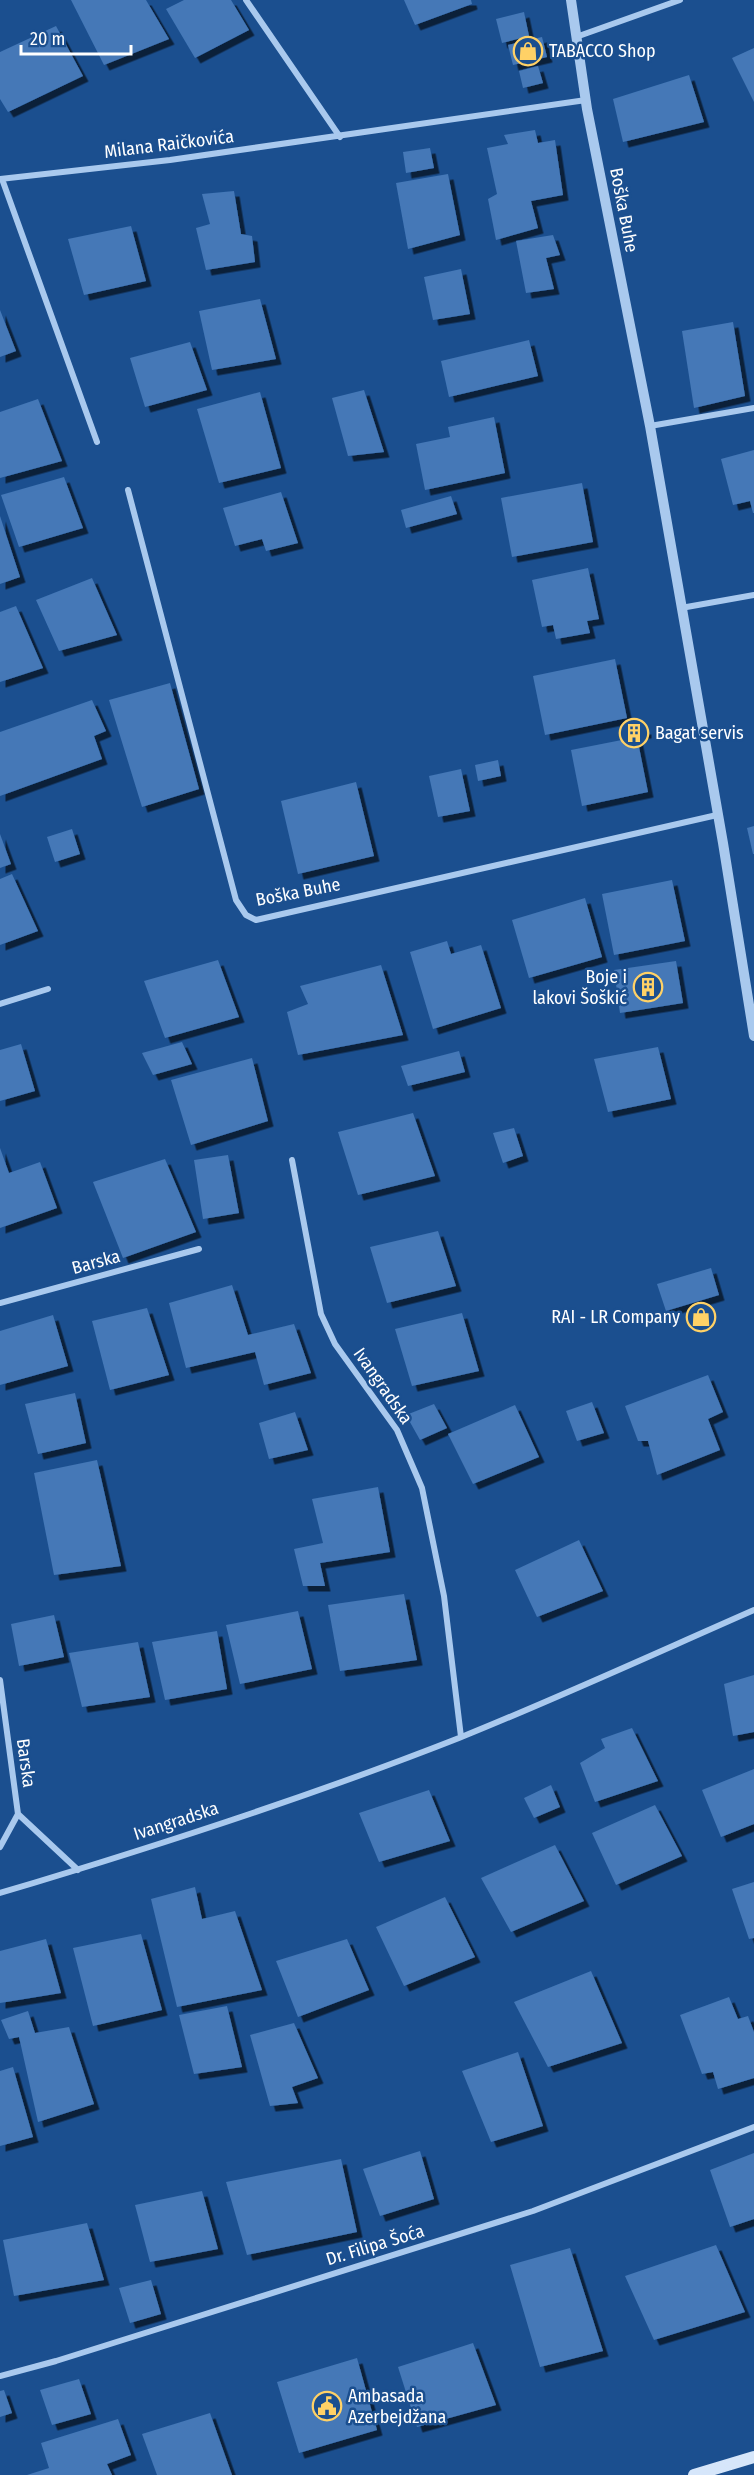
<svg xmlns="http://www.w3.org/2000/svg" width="754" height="2475" font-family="'Fira Sans Condensed',sans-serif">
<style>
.building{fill:#4478b7;filter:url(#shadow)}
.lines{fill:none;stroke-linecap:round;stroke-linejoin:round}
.minor{stroke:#a9c9ee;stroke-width:6}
.tertiary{stroke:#a9c9ee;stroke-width:10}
.secondary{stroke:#d6e6fa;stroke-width:12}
.labels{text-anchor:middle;stroke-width:5;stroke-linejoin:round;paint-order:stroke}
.poi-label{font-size:18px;fill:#fff;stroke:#1b4f8f;text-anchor:start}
.street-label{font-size:18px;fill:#fff;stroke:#1b4f8f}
</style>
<defs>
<filter id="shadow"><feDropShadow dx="5.5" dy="5.5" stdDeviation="0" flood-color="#0009"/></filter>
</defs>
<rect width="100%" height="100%" fill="#1b4f8f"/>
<path class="building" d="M 71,0 L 146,0 L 169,39 L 104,65 Z
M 184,0 L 231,0 L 249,30 L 195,58 L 166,9 Z
M 404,0 L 471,0 L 472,4 L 415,25 Z
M 524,12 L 529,36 L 502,43 L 496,19 Z
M 56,26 L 83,76 L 8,112 L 0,99 L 0,52 Z
M 542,37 L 547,57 L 513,65 L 508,45 Z
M 754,48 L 754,102 L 732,58 Z
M 538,66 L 543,83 L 523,88 L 519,71 Z
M 689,75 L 704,122 L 623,142 L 613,99 Z
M 535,130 L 538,143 L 555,140 L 563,195 L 531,201 L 538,228 L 496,240 L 488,199 L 497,194 L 487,148 L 508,144 L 504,135 Z
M 430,148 L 434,168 L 406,173 L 403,152 Z
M 448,174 L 460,235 L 408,249 L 396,183 Z
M 234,191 L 241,234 L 252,236 L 255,262 L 206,270 L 196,228 L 210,224 L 202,194 Z
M 131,226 L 146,281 L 84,295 L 68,239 Z
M 553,235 L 560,255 L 546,258 L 554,289 L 526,293 L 516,241 Z
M 461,269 L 470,314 L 433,320 L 424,277 Z
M 260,299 L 276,359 L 212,370 L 199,311 Z
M 0,310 L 16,351 L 0,357 Z
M 733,322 L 745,396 L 694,408 L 682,331 Z
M 529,340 L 538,376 L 449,397 L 441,361 Z
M 190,342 L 207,390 L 145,407 L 130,358 Z
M 364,390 L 384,452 L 348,456 L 332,398 Z
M 260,392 L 281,468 L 219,483 L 197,409 Z
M 38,399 L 62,461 L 0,478 L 0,412 Z
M 494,417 L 505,473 L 425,490 L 416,444 L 450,437 L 448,427 Z
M 754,450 L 754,513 L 753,513 L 750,501 L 733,505 L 721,459 Z
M 64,477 L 83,528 L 19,547 L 1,495 Z
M 582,483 L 593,542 L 512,557 L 501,498 Z
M 281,492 L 298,543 L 266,551 L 262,539 L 235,546 L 223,508 Z
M 451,496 L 457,514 L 406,528 L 401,510 Z
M 0,516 L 20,577 L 0,584 Z
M 588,568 L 599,619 L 587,621 L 590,633 L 556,639 L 553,625 L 542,627 L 532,580 Z
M 92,578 L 117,635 L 59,651 L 36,600 Z
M 16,606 L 43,668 L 0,682 L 0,612 Z
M 615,659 L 627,718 L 545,735 L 533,676 Z
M 170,683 L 199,789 L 142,807 L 109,700 Z
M 92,700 L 106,731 L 94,736 L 102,759 L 0,796 L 0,732 Z
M 646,729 L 646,733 L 623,736 L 622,732 Z
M 637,737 L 648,792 L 582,806 L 571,750 Z
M 498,760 L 501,776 L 478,781 L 475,765 Z
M 461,769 L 470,811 L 438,817 L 429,776 Z
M 356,782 L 374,856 L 298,874 L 281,801 Z
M 754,826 L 754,854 L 753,854 L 747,828 Z
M 72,829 L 80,854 L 55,862 L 47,837 Z
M 0,834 L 11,864 L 0,868 Z
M 12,874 L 38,931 L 0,945 L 0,879 Z
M 672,880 L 685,941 L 614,955 L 602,894 Z
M 585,898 L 602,957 L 529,978 L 512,920 Z
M 447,941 L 451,954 L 481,945 L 501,1008 L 433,1029 L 410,952 Z
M 218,960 L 239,1017 L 165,1038 L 144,981 Z
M 676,961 L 683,1003 L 620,1013 L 614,970 Z
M 381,965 L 403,1035 L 298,1055 L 287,1012 L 308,1004 L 300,986 Z
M 182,1042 L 192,1064 L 153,1075 L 142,1053 Z
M 21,1044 L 35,1091 L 0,1101 L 0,1050 Z
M 658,1047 L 671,1099 L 608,1112 L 594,1059 Z
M 459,1051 L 465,1072 L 408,1086 L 401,1066 Z
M 252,1058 L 268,1121 L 191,1145 L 171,1080 Z
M 413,1113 L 435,1176 L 358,1195 L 338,1132 Z
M 514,1128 L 523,1156 L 503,1163 L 493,1133 Z
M 0,1148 L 9,1173 L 40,1162 L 57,1208 L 0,1228 Z
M 228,1155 L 239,1213 L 203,1219 L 194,1160 Z
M 165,1159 L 196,1232 L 123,1258 L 93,1182 Z
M 438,1231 L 456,1286 L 387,1303 L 370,1247 Z
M 711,1268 L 719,1295 L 666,1311 L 657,1284 Z
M 232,1285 L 248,1335 L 294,1324 L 311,1373 L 264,1385 L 255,1352 L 186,1368 L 169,1303 Z
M 147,1308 L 169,1375 L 110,1390 L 92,1321 Z
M 462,1313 L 479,1371 L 412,1386 L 395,1329 Z
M 53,1315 L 68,1366 L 0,1385 L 0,1331 Z
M 708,1375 L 723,1412 L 708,1419 L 720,1450 L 657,1475 L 648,1441 L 638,1441 L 625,1406 Z
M 75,1393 L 86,1443 L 38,1454 L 25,1404 Z
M 592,1402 L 604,1433 L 577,1441 L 566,1411 Z
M 434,1404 L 447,1428 L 420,1440 L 406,1415 Z
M 515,1405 L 539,1457 L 473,1484 L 448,1434 Z
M 295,1412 L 308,1450 L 269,1459 L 259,1423 Z
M 97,1460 L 121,1566 L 54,1575 L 34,1473 Z
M 378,1487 L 390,1552 L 320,1563 L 325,1586 L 303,1586 L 294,1549 L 323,1543 L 312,1499 Z
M 579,1540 L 603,1591 L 537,1617 L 515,1570 Z
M 404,1594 L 417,1660 L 340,1671 L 328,1605 Z
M 298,1611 L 312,1669 L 240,1684 L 226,1625 Z
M 54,1615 L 64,1657 L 19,1666 L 11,1624 Z
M 217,1631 L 227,1689 L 165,1700 L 152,1642 Z
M 138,1642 L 150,1697 L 82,1707 L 69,1653 Z
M 754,1675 L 754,1732 L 733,1736 L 724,1684 Z
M 632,1728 L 658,1781 L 595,1802 L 580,1763 L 605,1748 L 601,1739 Z
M 754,1769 L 754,1824 L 721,1837 L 702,1790 Z
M 551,1785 L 560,1807 L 534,1818 L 524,1798 Z
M 429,1790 L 450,1841 L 379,1862 L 359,1813 Z
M 655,1805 L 682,1856 L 616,1885 L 592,1833 Z
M 555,1845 L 584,1901 L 511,1932 L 481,1878 Z
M 754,1882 L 754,1938 L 749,1939 L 732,1889 Z
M 195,1887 L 202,1919 L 235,1911 L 262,1990 L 177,2007 L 151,1899 Z
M 445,1897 L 475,1957 L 404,1986 L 376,1927 Z
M 141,1934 L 162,2010 L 93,2026 L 73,1948 Z
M 46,1939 L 61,1993 L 0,2003 L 0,1951 Z
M 347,1939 L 369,1990 L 298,2017 L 276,1961 Z
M 591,1971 L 622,2043 L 548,2067 L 514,2002 Z
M 729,1997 L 738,2019 L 748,2016 L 754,2032 L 754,2078 L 718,2089 L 713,2072 L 702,2074 L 680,2015 Z
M 227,2006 L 242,2067 L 194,2074 L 179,2015 Z
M 28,2011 L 35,2033 L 69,2027 L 94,2104 L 38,2122 L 19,2037 L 9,2039 L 1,2020 Z
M 294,2023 L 318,2078 L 292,2087 L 298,2103 L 270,2106 L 250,2035 Z
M 518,2052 L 543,2126 L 491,2142 L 462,2071 Z
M 13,2067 L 33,2137 L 0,2146 L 0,2071 Z
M 420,2151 L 434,2199 L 380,2216 L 363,2169 Z
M 754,2153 L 754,2219 L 730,2227 L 710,2170 Z
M 341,2159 L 357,2232 L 247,2255 L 226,2182 Z
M 202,2191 L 218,2249 L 150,2262 L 135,2205 Z
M 87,2223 L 104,2280 L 14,2296 L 3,2240 Z
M 716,2245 L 745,2312 L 654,2340 L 625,2276 Z
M 570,2248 L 603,2351 L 540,2367 L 510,2265 Z
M 151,2280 L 161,2314 L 130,2323 L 119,2288 Z
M 473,2343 L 496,2405 L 417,2427 L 398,2367 Z
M 357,2358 L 377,2430 L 299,2453 L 277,2382 Z
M 79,2379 L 91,2414 L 52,2425 L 40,2390 Z
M 4,2390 L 12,2413 L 0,2417 L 0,2391 Z
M 210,2413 L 232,2475 L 157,2475 L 142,2434 Z
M 118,2419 L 131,2455 L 107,2464 L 112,2475 L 27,2475 L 49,2468 L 41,2443 Z"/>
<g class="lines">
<path class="minor" d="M 246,0 L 340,137
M 576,37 L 680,0
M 0,179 L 170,160 L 586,100
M 2,179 L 97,442
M 650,426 L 754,408
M 128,490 L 236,900 L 246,915 L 256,920 L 717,815
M 681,608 L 754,595
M 0,1004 L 48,989
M 292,1160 L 321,1314 L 335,1344 L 397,1430 L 422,1488 L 444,1596 L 461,1737
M 0,1303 L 199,1249
M 0,1680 L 18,1814 L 78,1870
M 0,1847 L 18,1814
M 0,1893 C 154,1847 309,1797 459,1738 C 558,1698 656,1653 754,1610
M 0,2376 L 56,2361 L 533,2211 L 754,2127"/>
<path class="tertiary" d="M 571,0 L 587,109 L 650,426 L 723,843 L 754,1036"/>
<path class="secondary" d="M 694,2475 L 754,2457"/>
</g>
<defs>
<g id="shop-ring" transform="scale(1.5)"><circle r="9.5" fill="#1b4f8f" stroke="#ffd166" stroke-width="1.5"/><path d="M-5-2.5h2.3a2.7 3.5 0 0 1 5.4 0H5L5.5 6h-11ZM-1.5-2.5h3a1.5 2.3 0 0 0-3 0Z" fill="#ffd166"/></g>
<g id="building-ring" transform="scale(1.5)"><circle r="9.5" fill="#1b4f8f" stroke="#ffd166" stroke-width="1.5"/><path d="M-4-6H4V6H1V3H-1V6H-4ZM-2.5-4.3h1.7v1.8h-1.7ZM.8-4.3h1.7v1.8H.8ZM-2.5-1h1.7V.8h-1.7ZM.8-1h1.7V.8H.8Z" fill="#ffd166"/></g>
<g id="civic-ring" transform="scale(1.5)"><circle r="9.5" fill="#1b4f8f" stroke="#ffd166" stroke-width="1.5"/><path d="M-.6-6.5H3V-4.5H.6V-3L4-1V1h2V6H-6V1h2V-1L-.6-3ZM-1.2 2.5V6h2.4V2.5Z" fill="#ffd166"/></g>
</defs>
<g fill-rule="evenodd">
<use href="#shop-ring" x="528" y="51"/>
<use href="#building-ring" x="634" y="733"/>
<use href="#building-ring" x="648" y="987"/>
<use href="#shop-ring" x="701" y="1317"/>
<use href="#civic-ring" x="327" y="2406"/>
</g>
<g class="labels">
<g class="poi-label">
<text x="549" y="57">TABACCO Shop</text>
<text x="655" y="739">Bagat servis</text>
<text x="627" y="983" text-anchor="end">Boje i<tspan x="627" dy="21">lakovi Šoškić</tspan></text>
<text x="680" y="1323" text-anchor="end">RAI - LR Company</text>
<text x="348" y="2402">Ambasada<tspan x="348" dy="21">Azerbejdžana</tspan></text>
</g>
<g class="street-label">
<text transform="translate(169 144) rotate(-7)" y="6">Milana Raičkovića</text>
<text transform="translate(624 210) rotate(79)" y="6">Boška Buhe</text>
<text transform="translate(298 892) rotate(-11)" y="6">Boška Buhe</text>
<text transform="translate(96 1262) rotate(-15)" y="6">Barska</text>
<text transform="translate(383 1386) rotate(55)" y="6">Ivangradska</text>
<text transform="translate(26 1763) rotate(82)" y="6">Barska</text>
<text transform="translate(176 1821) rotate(-18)" y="6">Ivangradska</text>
<text transform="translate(375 2245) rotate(-17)" y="6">Dr. Filipa Šoća</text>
</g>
</g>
<path d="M21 45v9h110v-9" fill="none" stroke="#ffffff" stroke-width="3"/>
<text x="30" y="45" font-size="18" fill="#ffffff" stroke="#1b4f8f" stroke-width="4.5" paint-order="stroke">20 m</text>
</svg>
